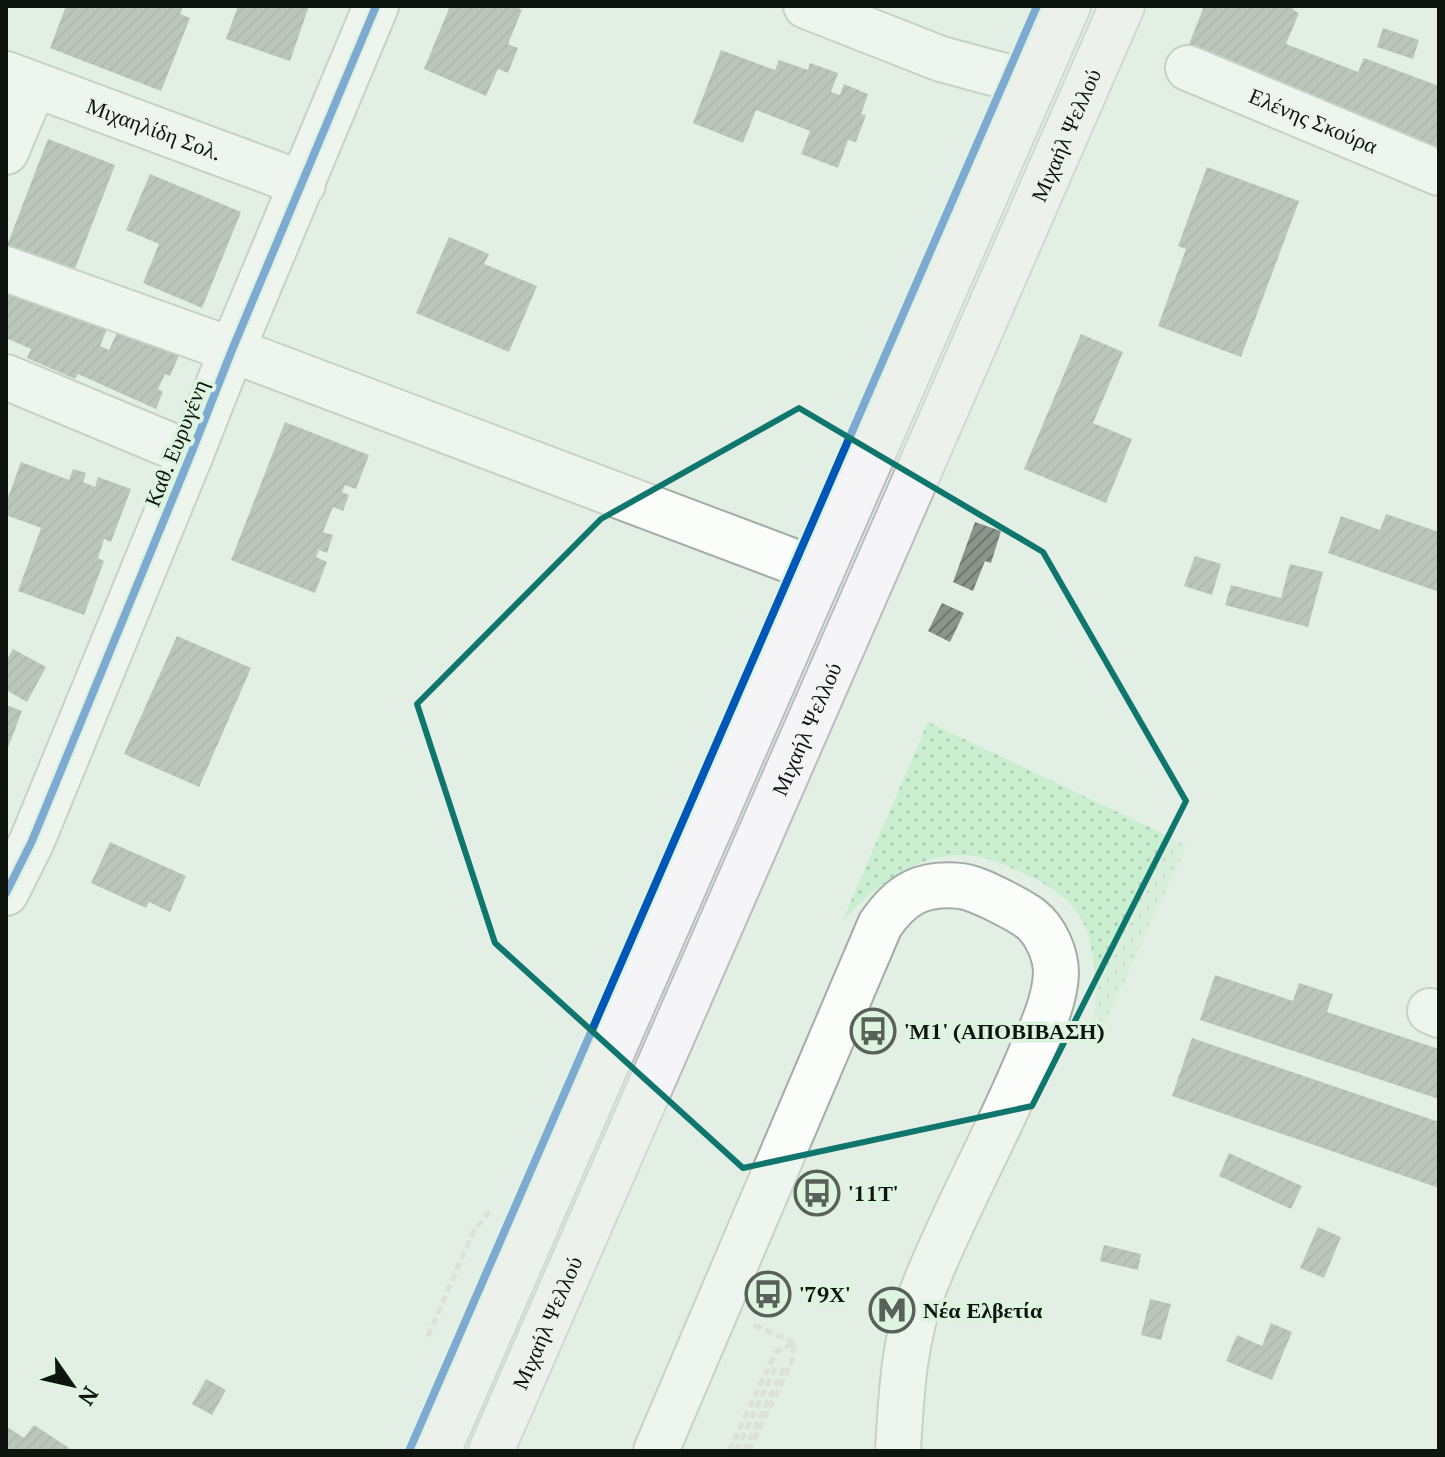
<svg xmlns="http://www.w3.org/2000/svg" width="1445" height="1457" font-family="'PT Serif',serif">
<style>
.grass{fill:url(#grass-dots)}
.building{fill:url(#building-hatch)}
.lines{fill:none;stroke-linecap:round;stroke-linejoin:round}
.minor-casing{stroke:#a3ada5;stroke-width:48}
.major-casing{stroke:#babcbe;stroke-width:48}
.path{stroke:#cfd3d0;stroke-width:5;stroke-dasharray:8 4;stroke-linecap:butt}
.minor{stroke:#fbfdfb;stroke-width:44}
.major{stroke:#f5f4f7;stroke-width:44}
.cycleway-casing{stroke:#ddf5e0;stroke-width:13}
.cycleway{stroke:#0057b8;stroke-width:8}
.marked{fill:none;stroke:#0f766e;stroke-width:6;stroke-linejoin:round}
.labels{text-anchor:middle;stroke-width:8;stroke-linejoin:round;paint-order:stroke}
.street-label{font-size:22px;fill:#0d150e;stroke:#ddf5e0}
.poi-label{font-size:22px;font-weight:bold;fill:#0d150e;stroke:#ddf5e0;text-anchor:start}
</style>
<defs>
<pattern id="grass-dots" width="8" height="8" patternUnits="userSpaceOnUse" patternTransform="scale(2)"><rect width="8" height="8" fill="#caefd0"/><path d="M2 2h.1M6 6h.1" fill="none" stroke="#acccb1" stroke-width="1.8" stroke-linecap="round"/></pattern>
<pattern id="building-hatch" width="6" height="6" patternUnits="userSpaceOnUse" patternTransform="scale(2)"><rect width="6" height="6" fill="#8a948b"/><path d="M-1 1l2-2M0 6l6-6M5 7l2-2" fill="none" stroke="#6f7870"/></pattern>
</defs>
<rect width="100%" height="100%" fill="#e3efe4"/>
<path class="grass" d="M 928,722 L 1187,845 L 1093,1049 C 1094,1010 1100,964 1085,926 C 1075,902 1050,885 1027,875 C 1010,867 993,859 975,856 C 922,848 875,885 842,922 Z"/>
<path class="building" d="M 66,6 L 183,6 L 180,14 L 190,18 L 161,91 L 50,48 Z
M 238,6 L 309,6 L 290,61 L 226,39 Z
M 450,6 L 514,6 L 522,10 L 508,44 L 518,48 L 508,73 L 498,69 L 486,96 L 424,69 Z
M 1204,6 L 1294,6 L 1293,10 L 1299,13 L 1286,44 L 1358,72 L 1364,58 L 1439,86 L 1439,157 L 1223,60 L 1188,47 Z
M 1383,28 L 1419,40 L 1413,59 L 1377,47 Z
M 721,50 L 775,70 L 779,60 L 808,70 L 810,63 L 838,73 L 831,92 L 840,95 L 844,84 L 868,94 L 861,114 L 866,115 L 856,142 L 848,140 L 838,168 L 801,154 L 810,131 L 756,110 L 743,143 L 693,123 Z
M 48,139 L 115,165 L 73,274 L 6,248 Z
M 1207,167 L 1299,201 L 1241,357 L 1158,326 L 1186,249 L 1178,246 Z
M 150,174 L 241,212 L 202,308 L 143,283 L 159,244 L 126,230 Z
M 449,237 L 489,254 L 484,264 L 537,286 L 509,352 L 416,313 Z
M 6,271 L 110,322 L 100,346 L 109,350 L 120,326 L 180,353 L 170,376 L 165,374 L 158,389 L 163,392 L 156,409 L 78,374 L 75,379 L 27,358 L 31,349 L 6,338 Z
M 1081,334 L 1123,352 L 1093,423 L 1132,439 L 1106,503 L 1024,469 Z
M 285,422 L 369,455 L 356,489 L 345,485 L 342,492 L 349,495 L 343,511 L 333,507 L 323,532 L 333,535 L 327,553 L 319,550 L 316,557 L 327,562 L 315,593 L 231,560 Z
M 21,462 L 69,480 L 73,469 L 86,473 L 83,482 L 95,487 L 98,477 L 131,489 L 111,542 L 104,539 L 98,558 L 104,561 L 84,615 L 18,591 L 41,528 L 6,515 L 6,503 Z
M 1386,514 L 1439,532 L 1439,592 L 1328,553 L 1341,516 L 1380,530 Z
M 975,522 L 1001,531 L 991,563 L 985,561 L 973,591 L 953,582 Z
M 1195,556 L 1221,564 L 1212,595 L 1184,586 Z
M 1290,564 L 1323,572 L 1308,627 L 1225,605 L 1231,585 L 1281,598 Z
M 942,603 L 964,613 L 950,642 L 928,631 Z
M 177,636 L 251,668 L 199,787 L 124,754 Z
M 13,649 L 46,667 L 27,702 L 6,690 L 6,661 Z
M 6,705 L 22,711 L 6,753 Z
M 110,842 L 186,876 L 170,912 L 149,902 L 146,908 L 91,883 Z
M 1215,975 L 1293,1001 L 1299,983 L 1333,994 L 1327,1012 L 1439,1049 L 1439,1099 L 1200,1020 Z
M 1192,1038 L 1439,1122 L 1439,1188 L 1172,1096 Z
M 1229,1153 L 1302,1186 L 1291,1209 L 1219,1176 Z
M 1318,1227 L 1341,1237 L 1324,1278 L 1300,1268 Z
M 1104,1245 L 1141,1254 L 1138,1270 L 1100,1261 Z
M 1150,1299 L 1171,1304 L 1161,1340 L 1141,1335 Z
M 1271,1323 L 1292,1332 L 1272,1380 L 1226,1361 L 1237,1335 L 1262,1346 Z
M 206,1379 L 226,1390 L 212,1415 L 192,1404 Z
M 34,1425 L 69,1448 L 68,1451 L 6,1451 L 6,1426 L 24,1438 Z"/>
<g class="lines">
<g class="minor-casing">
<g id="minor">
<path d="M 806,6 L 941,59 L 1034,84"/>
<path id="s1" d="M 1188,68 L 1439,173"/>
<path id="s2" d="M 6,74 L 303,184"/>
<path d="M 6,152 L 34,85"/>
<path d="M 6,269 L 232,350 L 821,572"/>
<path d="M 6,377 L 191,454"/>
<path d="M 6,893 L 32,841 L 191,454 L 232,350 L 376,6"/>
<path d="M 1430,1011 L 1439,1015"/>
<path d="M 656,1451 L 880,925 C 901,894 922,882 961,886 C 974,888 988,895 1000,901 C 1010,906 1022,912 1031,919 C 1046,931 1056,955 1056,973 C 1055,1004 1038,1036 1026,1065 C 995,1139 955,1210 925,1285 C 904,1337 901,1395 898,1451"/>
</g>
</g>
<g class="major-casing">
<g id="major">
<path d="M 438,1451 L 1068,6"/>
<path id="s3" d="M 491,1451 L 1122,6"/>
</g>
</g>
<path class="path" d="M 755,1328 L 756,1326 L 794,1342
M 428,1336 L 473,1232 L 491,1209
M 729,1451 L 775,1353 L 794,1342
M 736,1451 L 777,1364
M 744,1451 L 784,1368
M 749,1451 L 792,1361 L 794,1342"/>
<use href="#minor" class="minor"/>
<use href="#major" class="major"/>
<g class="cycleway-casing">
<path id="cycleway" d="M 6,893 L 32,841 L 191,454 L 232,350 L 376,6
M 409,1451 L 1037,6"/>
</g>
<use href="#cycleway" class="cycleway"/>
</g>
<path d="M0 0H1445V1457H0ZM 799,408 L 1043,552 L 1186,801 L 1032,1106 L 743,1168 L 495,943 L 417,704 L 601,519 Z" fill="#e3efe4" fill-opacity=".55" fill-rule="evenodd"/>
<path class="marked" d="M 799,408 L 1043,552 L 1186,801 L 1032,1106 L 743,1168 L 495,943 L 417,704 L 601,519 Z"/>
<defs>
<g id="bus-ring" transform="scale(2.3)"><circle r="9.5" fill="#ddf5e0" stroke="#586159" stroke-width="1.5"/><path d="M-5-6H5V4H4V6H2V4H-2V6H-4V4H-5ZM-3.5-4V0h7V-4ZM-3.5 1.2v1.5H-2V1.2ZM2 1.2v1.5H3.5V1.2Z" fill="#586159"/></g>
<g id="metro-ring" transform="scale(2.3)"><circle r="9.5" fill="#ddf5e0" stroke="#586159" stroke-width="1.5"/><path d="M-5.5 5V-5H-3L0 0L3-5H5.5V5H3V-.5L0 4L-3-.5V5Z" fill="#586159"/></g>
</defs>
<g fill-rule="evenodd">
<use href="#bus-ring" x="873" y="1031"/>
<use href="#bus-ring" x="817" y="1193"/>
<use href="#bus-ring" x="768" y="1294"/>
<use href="#metro-ring" x="892" y="1310"/>
</g>
<g class="labels">
<g class="street-label">
<text dy="8" stroke="none"><textPath href="#s1" startOffset="136">Ελένης Σκούρα</textPath></text>
<text dy="8" stroke="none"><textPath href="#s2" startOffset="158">Μιχαηλίδη Σολ.</textPath></text>
<text dy="8" stroke="none"><textPath href="#s3" startOffset="1436">Μιχαήλ Ψελλού</textPath></text>
<text transform="translate(176 443) rotate(-68)" y="8">Καθ. Ευρυγένη</text>
<text dy="8" stroke="none"><textPath href="#s3" startOffset="788">Μιχαήλ Ψελλού</textPath></text>
<text dy="8" stroke="none"><textPath href="#s3" startOffset="140">Μιχαήλ Ψελλού</textPath></text>
</g>
<g class="poi-label">
<text x="904" y="1039">'Μ1' (ΑΠΟΒΙΒΑΣΗ)</text>
<text x="848" y="1201">'11Τ'</text>
<text x="799" y="1302">'79Χ'</text>
<text x="923" y="1318">Νέα Ελβετία</text>
</g>
</g>
<rect width="1445" height="1457" fill="none" stroke="#0d150e" stroke-width="16"/>
<g transform="translate(72 1385) rotate(124)" stroke="#ddf5e0" stroke-width="6" paint-order="stroke">
<path d="M0-6L14 30L0 20L-14 30Z" fill="#0d150e"/>
<text y="-12" font-size="22" font-weight="bold" text-anchor="middle" fill="#0d150e">N</text>
</g>
</svg>
